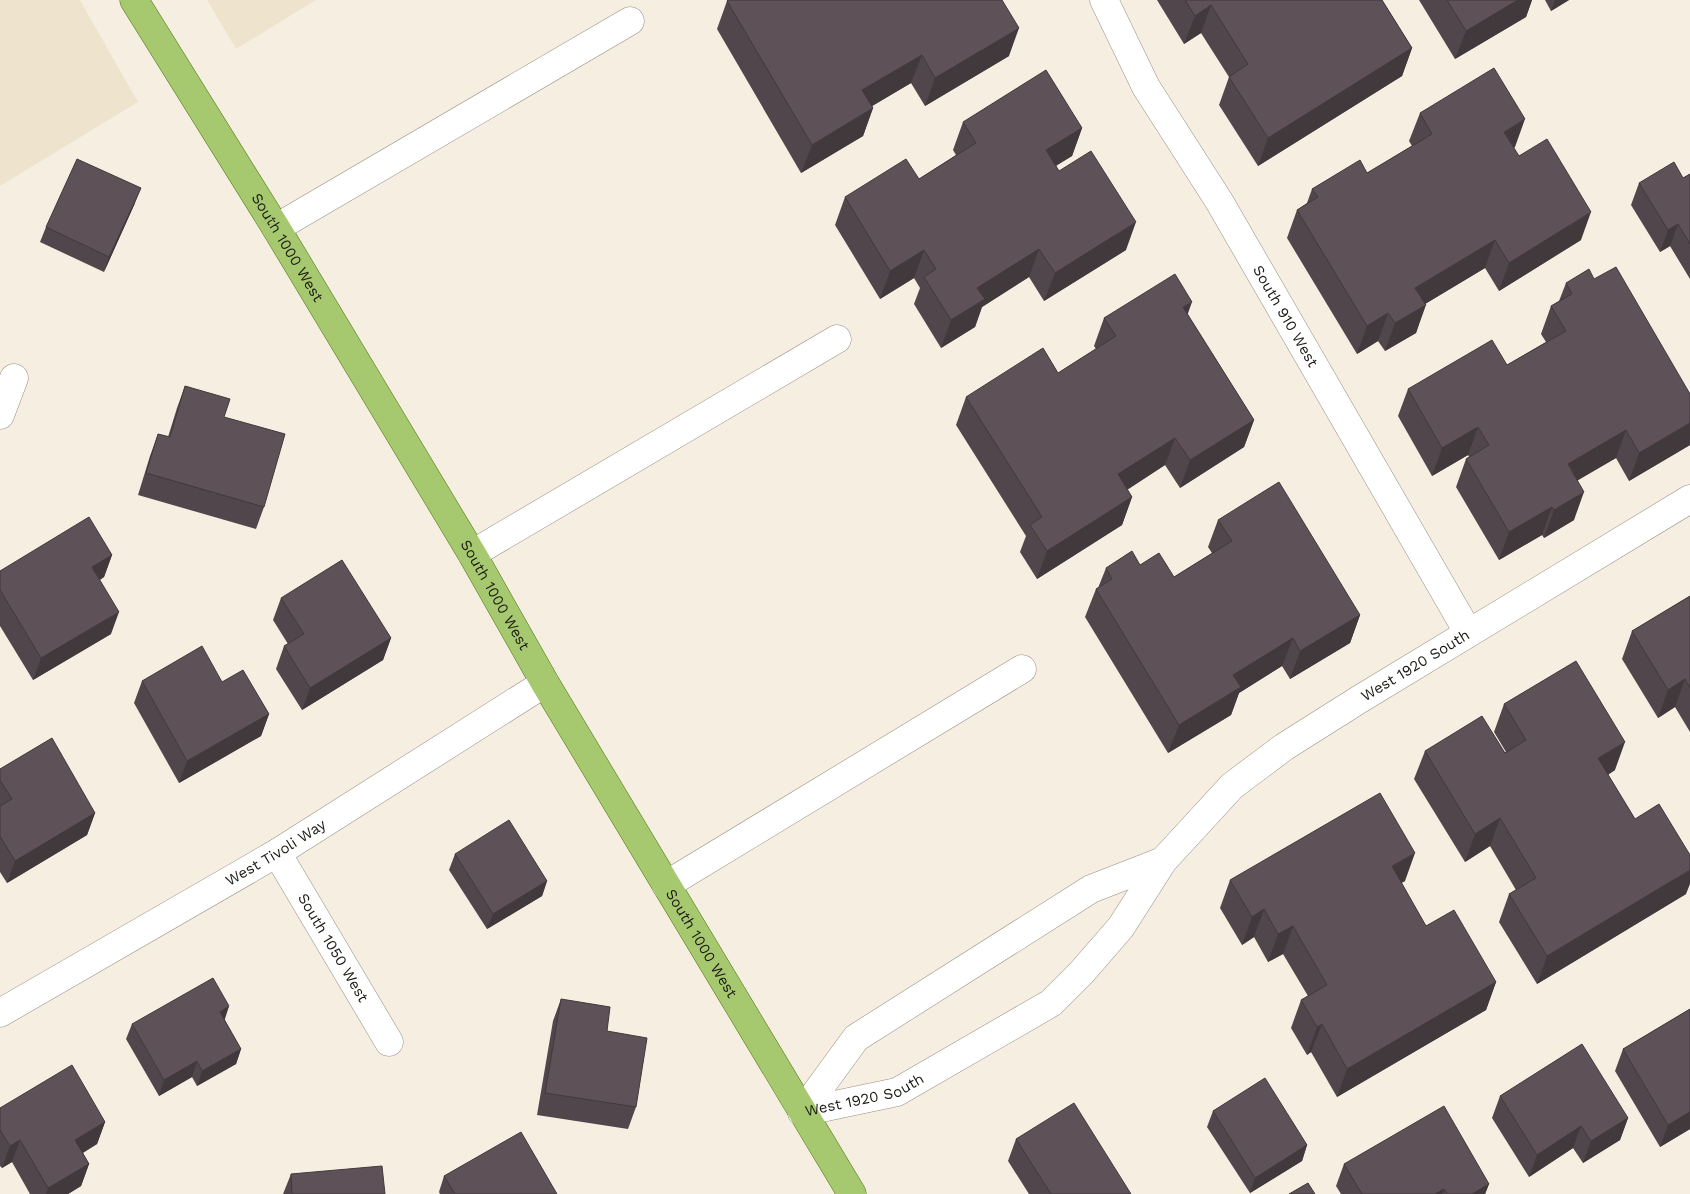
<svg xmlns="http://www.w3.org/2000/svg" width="1690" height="1194" font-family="'Work Sans',sans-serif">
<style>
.built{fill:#eee4ce}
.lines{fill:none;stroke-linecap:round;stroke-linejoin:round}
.minor-casing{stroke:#979083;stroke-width:29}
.major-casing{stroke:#4e7411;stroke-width:29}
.minor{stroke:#fff;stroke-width:28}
.major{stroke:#a6c970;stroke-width:28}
.wall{fill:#51464b}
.shaded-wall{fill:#42393d}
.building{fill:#5e5157;stroke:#42393d}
.labels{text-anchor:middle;stroke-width:5;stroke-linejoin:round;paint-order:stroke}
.street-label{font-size:15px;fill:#1b1914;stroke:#fff}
</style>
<rect width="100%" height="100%" fill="#f6efe1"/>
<path class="built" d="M 0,0 L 80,0 L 138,102 L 0,186 Z
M 207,0 L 316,0 L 236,49 Z"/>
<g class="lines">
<g class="minor-casing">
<g id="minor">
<path id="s1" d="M 1104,0 L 1146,87 L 1219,201 L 1468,632"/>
<path d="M 276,228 L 630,21"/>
<path d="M 0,415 L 14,378"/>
<path d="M 472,554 L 837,339"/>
<path id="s2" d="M 277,853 L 389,1042"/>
<path d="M 666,885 L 1022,669"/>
<path id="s3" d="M 0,1013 L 277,853 L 545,683"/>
<path id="s4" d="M 802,1112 L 897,1092 L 1051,1003 L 1082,972 L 1121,927 L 1163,861 L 1232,786 L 1284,747 L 1360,699 L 1690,499"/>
<path d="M 802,1112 L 856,1038 L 1091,889 L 1163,861"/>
</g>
</g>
<g class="major-casing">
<g id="major">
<path id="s5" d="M 134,0 L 276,228 L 472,554 L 545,683 L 852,1194"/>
</g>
</g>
<use href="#minor" class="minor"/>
<use href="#major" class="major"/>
</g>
<path class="wall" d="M 1157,0 L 1382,0 L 1412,48 L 1402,76 L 1258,166 L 1219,105 L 1229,77 L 1201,33 L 1184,44 Z
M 1419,0 L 1532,0 L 1526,17 L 1455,59 Z
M 1545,0 L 1569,0 L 1551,11 Z
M 727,1 L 1009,56 L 925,106 L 911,83 L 872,106 L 873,108 L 863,136 L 801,173 L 717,29 Z
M 1420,113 L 1515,147 L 1513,148 L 1519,156 L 1581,240 L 1499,291 L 1485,268 L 1425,304 L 1416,333 L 1385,351 L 1378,341 L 1357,354 L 1287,238 L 1297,210 L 1307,203 L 1312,189 L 1367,173 L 1412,146 L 1409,141 Z
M 963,122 L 1082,128 L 1072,156 L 1056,166 L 1059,171 L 1126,250 L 1044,301 L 1029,277 L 982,307 L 975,327 L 941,348 L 914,304 L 920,288 L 914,278 L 880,299 L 835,225 L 845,197 L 919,179 L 956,155 L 953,150 Z
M 1690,174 L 1690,279 L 1670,246 L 1660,252 L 1631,205 L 1639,183 L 1683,178 Z
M 135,203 L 104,272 L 40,242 L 46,227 Z
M 1594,279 L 1690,394 L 1690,445 L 1629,481 L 1616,458 L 1577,480 L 1574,520 L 1544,538 L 1542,535 L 1499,560 L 1456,487 L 1466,459 L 1469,457 L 1468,455 L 1432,476 L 1398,416 L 1408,389 L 1507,365 L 1546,342 L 1541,334 L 1551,306 L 1559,301 L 1566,283 Z
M 1188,315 L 1254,420 L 1244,447 L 1180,488 L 1165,465 L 1127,490 L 1132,497 L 1122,525 L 1037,579 L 1020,552 L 1026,536 L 956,425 L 966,397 L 1058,373 L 1096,349 L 1094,346 L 1104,318 Z
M 185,386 L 224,417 L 264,507 L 256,529 L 138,495 L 150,456 L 158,434 L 168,437 L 177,408 Z
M 1218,520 L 1360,615 L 1350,643 L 1290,679 L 1282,666 L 1239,693 L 1231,715 L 1168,753 L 1085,617 L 1096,589 L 1098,588 L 1106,568 L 1140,565 L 1174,577 L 1212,553 L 1208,547 Z
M 112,555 L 104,577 L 100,580 L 111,634 L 33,680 L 0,626 L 0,571 Z
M 1690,596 L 1690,732 L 1675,707 L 1658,718 L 1622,659 L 1632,631 Z
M 281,598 L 391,638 L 383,660 L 302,710 L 276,669 L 284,646 L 288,644 L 273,620 Z
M 142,681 L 222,682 L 269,714 L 261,736 L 179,783 L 134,703 Z
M 1504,704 L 1615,770 L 1608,775 L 1635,819 L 1686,894 L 1537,984 L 1499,922 L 1509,894 L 1516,890 L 1490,846 L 1465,862 L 1414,779 L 1425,751 L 1506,752 L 1494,732 Z
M 0,769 L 95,813 L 87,835 L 7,883 L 0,872 Z
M 455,854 L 547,881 L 542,896 L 487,929 L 449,870 Z
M 1230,880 L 1405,881 L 1401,883 L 1426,926 L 1496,982 L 1486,1010 L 1337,1097 L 1311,1052 L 1307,1055 L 1291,1028 L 1301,1000 L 1308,996 L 1283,954 L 1268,962 L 1254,937 L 1242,945 L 1220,908 Z
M 561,999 L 607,1031 L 636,1107 L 628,1129 L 537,1115 L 553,1021 Z
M 229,1006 L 224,1019 L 241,1049 L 236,1064 L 197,1086 L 192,1077 L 159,1096 L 126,1039 L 132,1024 Z
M 1690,1009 L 1690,1129 L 1660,1147 L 1615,1071 L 1623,1049 Z
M 1500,1096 L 1628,1118 L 1620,1140 L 1583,1163 L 1573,1148 L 1529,1177 L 1492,1118 Z
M 0,1108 L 105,1122 L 97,1144 L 83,1153 L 89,1164 L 81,1186 L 68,1194 L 30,1194 L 12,1162 L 2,1168 L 0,1166 Z
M 1213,1111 L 1307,1145 L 1302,1161 L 1250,1193 L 1207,1127 Z
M 1016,1139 L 1131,1194 L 1029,1194 L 1008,1161 Z
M 1344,1164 L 1489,1184 L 1485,1194 L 1341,1194 L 1336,1186 Z
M 291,1174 L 385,1194 L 283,1194 Z
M 444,1176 L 557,1194 L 440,1194 L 439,1192 Z"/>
<path class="shaded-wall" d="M 1518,0 L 1532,0 L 1526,17 L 1455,59 L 1466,31 Z
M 1555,0 L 1569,0 L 1551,11 Z
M 1211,5 L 1201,33 L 1184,44 L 1195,16 Z
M 1019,28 L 1009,56 L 925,106 L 935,78 Z
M 1412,48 L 1402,76 L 1258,166 L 1268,138 Z
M 922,55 L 911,83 L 852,118 L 862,90 Z
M 873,108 L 863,136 L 801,173 L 812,145 Z
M 1525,119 L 1515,147 L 1494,160 L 1504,132 Z
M 1082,128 L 1072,156 L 1036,177 L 1046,150 Z
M 141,188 L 135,203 L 104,272 L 109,257 Z
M 1591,212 L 1581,240 L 1499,291 L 1509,263 Z
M 1136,222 L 1126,250 L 1044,301 L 1055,273 Z
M 1678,224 L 1670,246 L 1660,252 L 1668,230 Z
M 1495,240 L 1485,268 L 1405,316 L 1415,288 Z
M 1039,249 L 1029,277 L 982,307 L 975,327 L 941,348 L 951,320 L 977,288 Z
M 924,250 L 914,278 L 880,299 L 890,271 Z
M 1192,302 L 1182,330 L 1183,307 Z
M 1426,305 L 1416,333 L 1385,351 L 1395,323 Z
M 1388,313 L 1378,341 L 1357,354 L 1367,326 Z
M 1254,420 L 1244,447 L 1180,488 L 1190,460 Z
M 1690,423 L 1690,445 L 1629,481 L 1639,453 Z
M 1478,427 L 1468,455 L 1432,476 L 1442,448 Z
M 1626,430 L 1616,458 L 1558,492 L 1568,464 Z
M 1175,438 L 1165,465 L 1108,502 L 1118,474 Z
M 1584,492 L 1574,520 L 1544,538 L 1554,510 Z
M 1132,497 L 1122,525 L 1037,579 L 1047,551 Z
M 1552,507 L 1542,535 L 1499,560 L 1509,532 Z
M 112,555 L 104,577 L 84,589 L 92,567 Z
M 119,612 L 111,634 L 33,680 L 41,658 Z
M 1360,615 L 1350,643 L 1290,679 L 1300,651 Z
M 391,638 L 383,660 L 302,710 L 310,688 Z
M 1293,638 L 1282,666 L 1239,693 L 1231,715 L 1168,753 L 1179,725 L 1233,675 Z
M 1685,679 L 1675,707 L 1658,718 L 1668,690 Z
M 269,714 L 261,736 L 179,783 L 187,761 Z
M 1625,742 L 1615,770 L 1588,786 L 1598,758 Z
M 95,813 L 87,835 L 7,883 L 15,861 Z
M 1500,818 L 1490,846 L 1465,862 L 1475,834 Z
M 1415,853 L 1405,881 L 1381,894 L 1392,866 Z
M 1690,870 L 1690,884 L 1686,894 L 1537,984 L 1547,956 Z
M 547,881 L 542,896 L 487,929 L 493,914 Z
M 1264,909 L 1254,937 L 1242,945 L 1252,917 Z
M 1293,926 L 1283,954 L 1268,962 L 1278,934 Z
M 1496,982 L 1486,1010 L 1337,1097 L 1347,1069 Z
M 229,1006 L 224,1022 L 220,1012 Z
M 1322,1024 L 1311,1052 L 1307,1055 L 1317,1027 Z
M 241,1049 L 236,1064 L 197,1086 L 202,1071 Z
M 197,1061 L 192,1077 L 159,1096 L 164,1080 Z
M 1690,1112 L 1690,1129 L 1660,1147 L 1668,1125 Z
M 1628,1118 L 1620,1140 L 1583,1163 L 1591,1141 Z
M 105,1122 L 97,1144 L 67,1162 L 75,1140 Z
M 1581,1126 L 1573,1148 L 1529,1177 L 1537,1155 Z
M 20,1140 L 12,1162 L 2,1168 L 10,1146 Z
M 1307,1145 L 1302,1161 L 1250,1193 L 1255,1178 Z
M 89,1164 L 81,1186 L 68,1194 L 46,1194 L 48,1188 Z
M 1489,1184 L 1485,1194 L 1472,1194 Z
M 1444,1189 L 1442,1194 L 1435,1194 Z"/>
<path class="building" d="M 728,0 L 1002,0 L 1019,28 L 935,78 L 922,55 L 862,90 L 873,108 L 812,145 L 727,1 Z
M 1185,0 L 1382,0 L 1412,48 L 1268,138 L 1229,77 L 1248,64 L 1211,5 L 1195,16 Z
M 1447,0 L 1518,0 L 1466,31 Z
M 1494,68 L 1525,119 L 1504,132 L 1519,156 L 1547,139 L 1591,212 L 1509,263 L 1495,240 L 1415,288 L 1426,305 L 1395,323 L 1388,313 L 1367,326 L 1297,210 L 1318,197 L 1312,189 L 1360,160 L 1367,173 L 1432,134 L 1420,113 Z
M 1046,70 L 1082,128 L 1046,150 L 1059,171 L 1091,151 L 1136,222 L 1055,273 L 1039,249 L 977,288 L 985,299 L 951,320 L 924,277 L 936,269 L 924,250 L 890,271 L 845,197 L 906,159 L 919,179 L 976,143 L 963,122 Z
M 77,159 L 141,188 L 109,257 L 46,227 Z
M 1674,162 L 1683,178 L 1690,174 L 1690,244 L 1678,224 L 1668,230 L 1639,183 Z
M 1616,267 L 1690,394 L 1690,423 L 1639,453 L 1626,430 L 1568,464 L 1584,492 L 1554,510 L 1552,507 L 1509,532 L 1466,459 L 1489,445 L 1478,427 L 1442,448 L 1408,389 L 1492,340 L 1507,365 L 1566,331 L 1551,306 L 1572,294 L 1566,283 L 1589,269 L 1594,279 Z
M 1175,274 L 1192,302 L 1183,307 L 1254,420 L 1190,460 L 1175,438 L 1118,474 L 1132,497 L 1047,551 L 1030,525 L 1042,517 L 966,397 L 1043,348 L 1058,373 L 1116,336 L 1104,318 Z
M 185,386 L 230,399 L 224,417 L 285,434 L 264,507 L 146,473 L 158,434 L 170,437 Z
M 1279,482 L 1360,615 L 1300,651 L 1293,638 L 1233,675 L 1241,687 L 1179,725 L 1096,589 L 1112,579 L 1106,568 L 1132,551 L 1140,565 L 1159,553 L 1174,577 L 1232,541 L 1218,520 Z
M 89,517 L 112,555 L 92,567 L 119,612 L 41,658 L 0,590 L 0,571 Z
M 342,560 L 391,638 L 310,688 L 284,646 L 304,634 L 281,598 Z
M 1690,596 L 1690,688 L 1685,679 L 1668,690 L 1632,631 Z
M 202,646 L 222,682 L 243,670 L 269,714 L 187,761 L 142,681 Z
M 1576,661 L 1625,742 L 1598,758 L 1635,819 L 1659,804 L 1690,855 L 1690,870 L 1547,956 L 1509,894 L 1536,878 L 1500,818 L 1475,834 L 1425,751 L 1482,716 L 1505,753 L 1526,740 L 1504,704 Z
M 52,738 L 95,813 L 15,861 L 0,836 L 0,806 L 12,799 L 0,780 L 0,769 Z
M 1380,793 L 1415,853 L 1392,866 L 1426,926 L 1454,910 L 1496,982 L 1347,1069 L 1322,1024 L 1317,1027 L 1301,1000 L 1327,985 L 1293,926 L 1278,934 L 1264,909 L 1252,917 L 1230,880 Z
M 509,820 L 547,881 L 493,914 L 455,854 Z
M 213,978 L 229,1006 L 220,1012 L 241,1049 L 202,1071 L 197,1061 L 164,1080 L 132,1024 Z
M 561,999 L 610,1007 L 607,1031 L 647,1038 L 636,1107 L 545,1093 Z
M 1690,1009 L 1690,1112 L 1668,1125 L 1623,1049 Z
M 1582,1044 L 1628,1118 L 1591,1141 L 1581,1126 L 1537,1155 L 1500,1096 Z
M 72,1065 L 105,1122 L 75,1140 L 89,1164 L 48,1188 L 20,1140 L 10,1146 L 0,1130 L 0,1108 Z
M 1265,1078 L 1307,1145 L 1255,1178 L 1213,1111 Z
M 1074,1103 L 1131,1194 L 1051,1194 L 1016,1139 Z
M 1444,1106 L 1489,1184 L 1472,1194 L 1447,1194 L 1444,1189 L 1435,1194 L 1362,1194 L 1344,1164 Z
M 521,1132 L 557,1194 L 455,1194 L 444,1176 Z
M 382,1166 L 385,1194 L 292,1194 L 291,1174 Z
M 1308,1183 L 1315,1194 L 1289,1194 Z"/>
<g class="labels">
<g class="street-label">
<text dy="5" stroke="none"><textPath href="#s5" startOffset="291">South 1000 West</textPath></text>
<text dy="5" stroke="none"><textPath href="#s1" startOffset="365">South 910 West</textPath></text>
<text dy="5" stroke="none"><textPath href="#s5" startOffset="696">South 1000 West</textPath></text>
<text dy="5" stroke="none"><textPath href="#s4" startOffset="778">West 1920 South</textPath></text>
<text dy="5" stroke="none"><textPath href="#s3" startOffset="319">West Tivoli Way</textPath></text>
<text dy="5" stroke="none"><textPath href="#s5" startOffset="1101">South 1000 West</textPath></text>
<text dy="5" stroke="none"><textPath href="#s2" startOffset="110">South 1050 West</textPath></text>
<text dy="5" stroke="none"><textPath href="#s4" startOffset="65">West 1920 South</textPath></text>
</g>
</g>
</svg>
